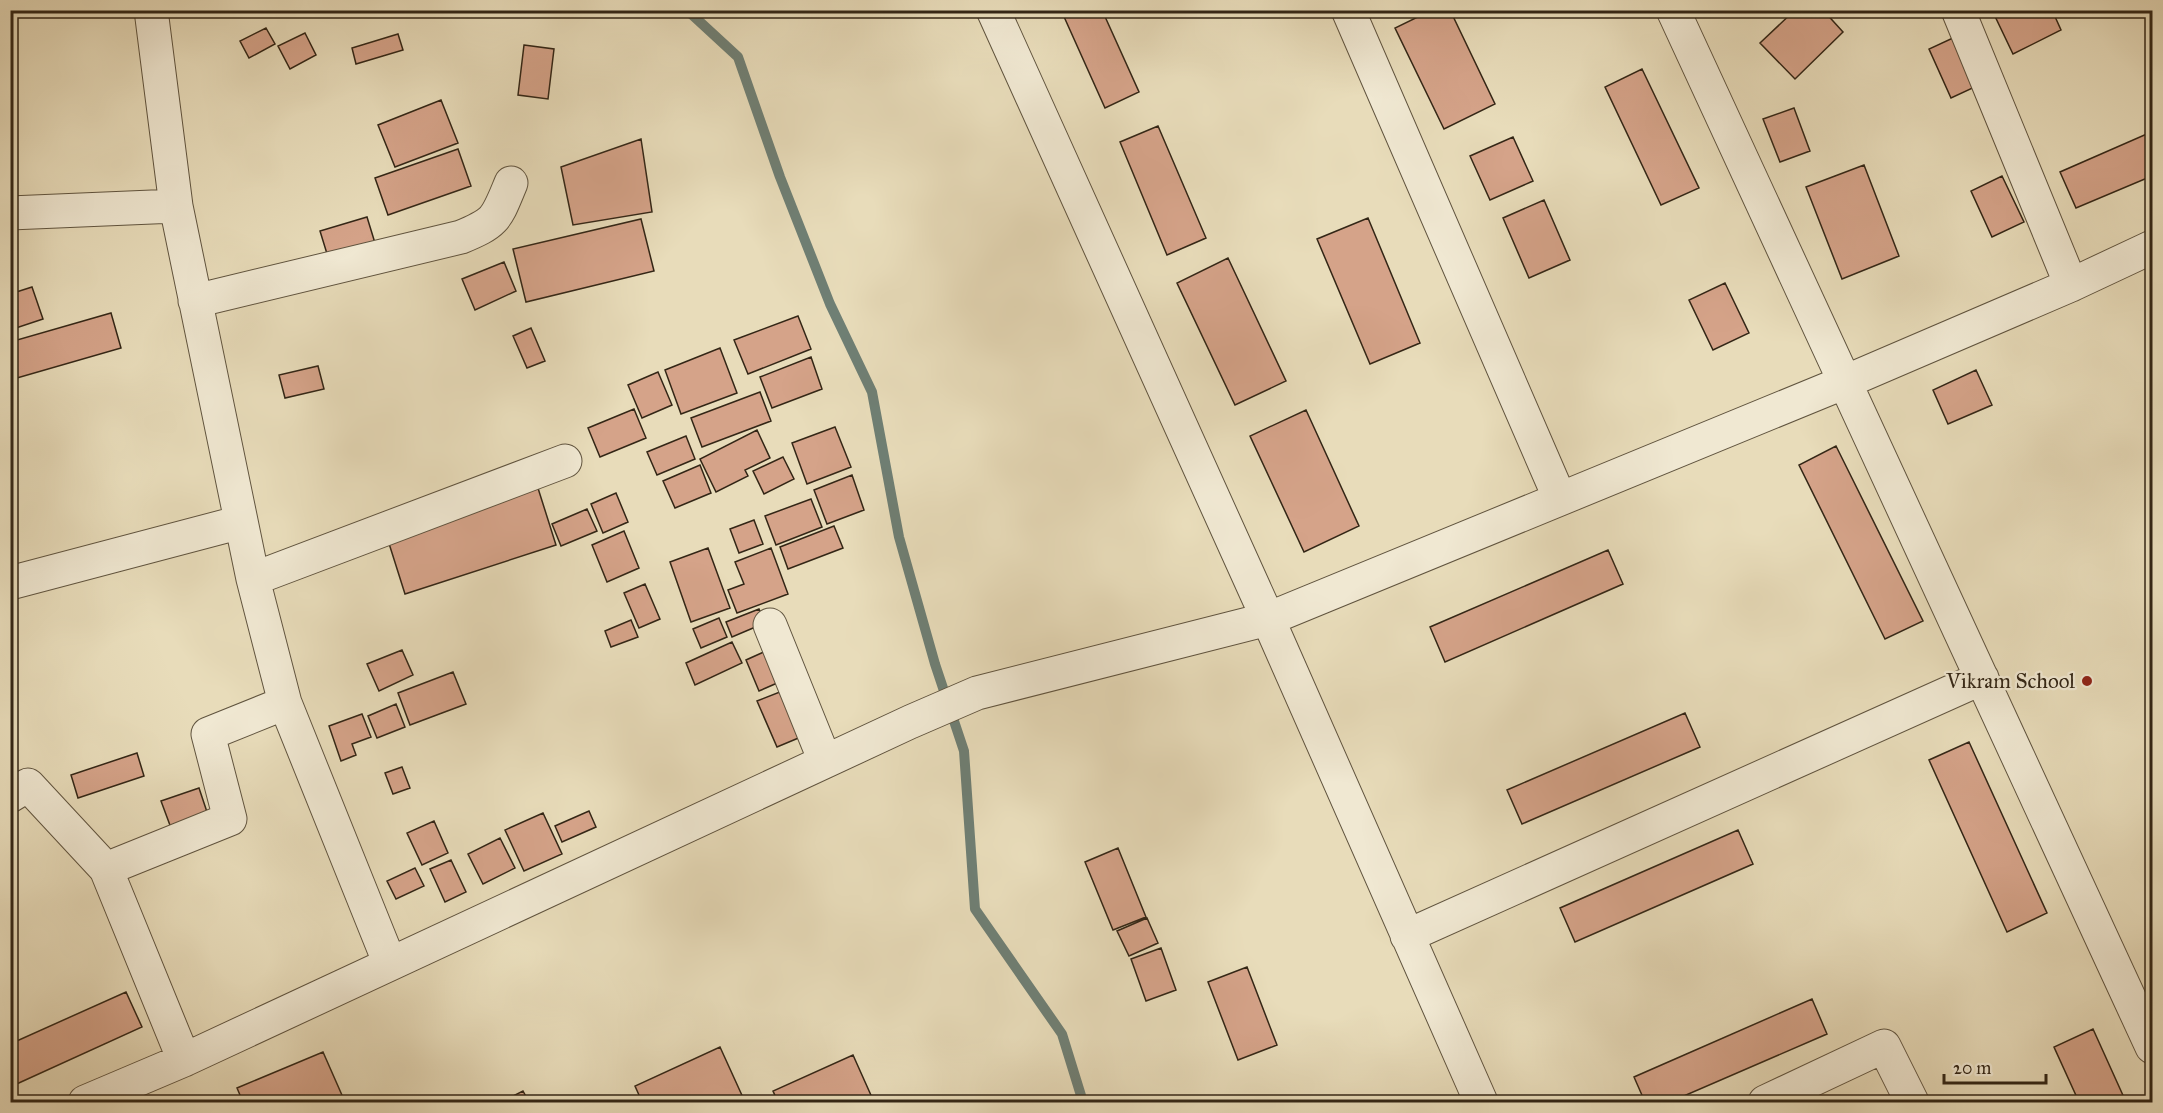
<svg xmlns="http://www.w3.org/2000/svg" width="2163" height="1113" font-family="'IM FELL Great Primer',serif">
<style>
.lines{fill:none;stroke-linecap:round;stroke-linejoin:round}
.stream{stroke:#6f7f74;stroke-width:10}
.building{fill:#d5a389;stroke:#332616;stroke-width:1.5}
.street-casing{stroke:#60543f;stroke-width:35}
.street{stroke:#f0e8d2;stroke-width:33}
.poi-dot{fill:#8f2418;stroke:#f0e8d2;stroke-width:2}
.labels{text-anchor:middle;stroke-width:4.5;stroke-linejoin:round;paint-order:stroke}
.poi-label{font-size:21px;fill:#332616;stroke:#f0e8d2;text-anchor:end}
</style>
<rect width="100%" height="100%" fill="#e8dcba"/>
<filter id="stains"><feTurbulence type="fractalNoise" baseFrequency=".00333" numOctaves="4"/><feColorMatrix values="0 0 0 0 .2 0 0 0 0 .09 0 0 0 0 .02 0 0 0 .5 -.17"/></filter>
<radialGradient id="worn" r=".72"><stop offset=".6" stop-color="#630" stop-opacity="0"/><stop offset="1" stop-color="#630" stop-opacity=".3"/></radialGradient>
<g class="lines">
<path class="stream" d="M 687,10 L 738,57 L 780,177 L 830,304 L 872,392 L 899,537 L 935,664 L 964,751 L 975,909 L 1062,1034 L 1083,1102"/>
</g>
<path class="building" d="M 1061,10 L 1102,10 L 1139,92 L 1105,108 Z
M 1432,10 L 1450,10 L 1495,104 L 1444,129 L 1395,28 Z
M 1795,10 L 1823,10 L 1843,32 L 1795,79 L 1760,43 Z
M 1992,10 L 2052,10 L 2061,30 L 2013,54 Z
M 266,28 L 275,44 L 249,58 L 240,41 Z
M 305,33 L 316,55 L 290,69 L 278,46 Z
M 398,34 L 403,50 L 356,64 L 352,48 Z
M 1955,37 L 1977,86 L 1951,98 L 1929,49 Z
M 524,45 L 554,49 L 548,99 L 518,95 Z
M 1642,69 L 1699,188 L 1661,205 L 1605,87 Z
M 441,100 L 458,143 L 395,167 L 378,125 Z
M 1794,108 L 1810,151 L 1780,162 L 1763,119 Z
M 1158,126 L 1206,238 L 1167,255 L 1120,142 Z
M 2149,133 L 2152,141 L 2152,176 L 2076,208 L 2060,172 Z
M 1513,137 L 1533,181 L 1490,200 L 1470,156 Z
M 641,139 L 652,212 L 573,225 L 561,167 Z
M 458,149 L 471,186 L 388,215 L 375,178 Z
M 1864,165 L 1899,256 L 1842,279 L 1806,187 Z
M 2002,176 L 2024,222 L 1992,237 L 1971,191 Z
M 1544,200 L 1570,260 L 1529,278 L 1503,218 Z
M 367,217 L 375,243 L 328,257 L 320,231 Z
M 1368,218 L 1420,343 L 1370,364 L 1317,239 Z
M 641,219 L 654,271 L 526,302 L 513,249 Z
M 1228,258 L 1286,381 L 1235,405 L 1177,283 Z
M 504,262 L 516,291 L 475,310 L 462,279 Z
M 1725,283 L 1749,333 L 1713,350 L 1689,300 Z
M 32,287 L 43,319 L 10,330 L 10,294 Z
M 111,313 L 121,348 L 10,380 L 10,342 Z
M 798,316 L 811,349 L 748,374 L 734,340 Z
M 531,328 L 545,361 L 527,368 L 513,336 Z
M 720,348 L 737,393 L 681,414 L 665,370 Z
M 811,357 L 822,389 L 772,408 L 760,377 Z
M 318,366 L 324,389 L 285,398 L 279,375 Z
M 1976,370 L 1992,405 L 1948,424 L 1933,390 Z
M 658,372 L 672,405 L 642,418 L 628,385 Z
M 760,392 L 771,421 L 702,447 L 691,418 Z
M 634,409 L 646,438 L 600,457 L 588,428 Z
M 1306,410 L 1359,526 L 1304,552 L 1250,436 Z
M 835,427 L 851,467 L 807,484 L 792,443 Z
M 10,428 L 17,447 L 10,450 Z
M 757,430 L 770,458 L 745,470 L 748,476 L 716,492 L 700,459 Z
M 686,436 L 695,459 L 657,475 L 647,452 Z
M 1836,446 L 1923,621 L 1885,639 L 1799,465 Z
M 783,457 L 794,479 L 764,494 L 753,471 Z
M 700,465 L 711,493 L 675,508 L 663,481 Z
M 852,475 L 864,510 L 827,524 L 814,490 Z
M 537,485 L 556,545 L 405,594 L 386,534 Z
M 616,493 L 628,522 L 603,533 L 591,504 Z
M 811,499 L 822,527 L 776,545 L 765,516 Z
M 587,509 L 597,531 L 561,546 L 552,524 Z
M 754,520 L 763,544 L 739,553 L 730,529 Z
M 834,526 L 843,548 L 788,569 L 780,547 Z
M 624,531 L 639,568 L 607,582 L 592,545 Z
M 708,548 L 730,608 L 691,622 L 670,562 Z
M 771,548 L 788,594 L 737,613 L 728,590 L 744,584 L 735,562 Z
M 1608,550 L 1623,584 L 1445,662 L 1430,627 Z
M 645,584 L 660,619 L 639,628 L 624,593 Z
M 759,609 L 765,623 L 732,637 L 726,622 Z
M 719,618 L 727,637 L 701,648 L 693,629 Z
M 631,620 L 638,637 L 611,647 L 605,631 Z
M 732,642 L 742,663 L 695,685 L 686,663 Z
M 777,646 L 791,677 L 759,691 L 746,660 Z
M 402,650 L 413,675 L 379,691 L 367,664 Z
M 453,672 L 466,704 L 410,725 L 398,693 Z
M 790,688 L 808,734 L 777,747 L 757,701 Z
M 396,704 L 405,727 L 377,738 L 368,716 Z
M 1685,713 L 1700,747 L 1522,824 L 1507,790 Z
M 362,714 L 371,737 L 352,744 L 356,755 L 341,761 L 329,726 Z
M 1969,742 L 2047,913 L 2007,932 L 1929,760 Z
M 137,753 L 144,776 L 78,798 L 71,775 Z
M 402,767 L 410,788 L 393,794 L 385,773 Z
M 199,788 L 211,824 L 174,836 L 161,801 Z
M 589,811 L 596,827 L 562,842 L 555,826 Z
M 543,813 L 562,854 L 524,871 L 505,830 Z
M 434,821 L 448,853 L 422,865 L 407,833 Z
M 1738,830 L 1753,864 L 1575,942 L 1560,908 Z
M 500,838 L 515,868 L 483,884 L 468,854 Z
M 1118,848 L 1146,917 L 1113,930 L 1085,862 Z
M 451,860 L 466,892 L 445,902 L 430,869 Z
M 415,868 L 424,886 L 396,899 L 387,881 Z
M 1147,918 L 1158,943 L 1129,956 L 1117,931 Z
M 1161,948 L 1176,990 L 1146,1001 L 1131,959 Z
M 1247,967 L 1277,1045 L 1238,1060 L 1208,982 Z
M 126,992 L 142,1027 L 10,1087 L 10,1044 Z
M 1812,999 L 1827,1034 L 1670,1102 L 1645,1102 L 1634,1077 Z
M 2093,1029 L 2126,1102 L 2079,1102 L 2054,1047 Z
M 720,1047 L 745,1102 L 623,1102 L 639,1095 L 635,1086 Z
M 323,1052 L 345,1102 L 243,1102 L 237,1088 Z
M 853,1055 L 874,1102 L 778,1102 L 773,1091 Z
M 523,1091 L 529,1102 L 501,1102 Z"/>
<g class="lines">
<g class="street-casing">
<path id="street" d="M 151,10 L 176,206
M 993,10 L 1268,619 L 1481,1102
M 1348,10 L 1560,499
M 1673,10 L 2152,1047
M 1958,10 L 2071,285
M 10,213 L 176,206 L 253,579 L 285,703 L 390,964
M 195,301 L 461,237 C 497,222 496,219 511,183
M 253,579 L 565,461
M 10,583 L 241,522
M 770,625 L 825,761
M 10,796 L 28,785 L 106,869 L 184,1060
M 106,869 L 230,819 L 208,734 L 285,703
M 1407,936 L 1982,678
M 85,1102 L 184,1060 L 910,722 L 977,693 L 1268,619 L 1845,382 L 2071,285 L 2152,247
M 1765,1102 L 1884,1046 L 1912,1102"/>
</g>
<use href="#street" class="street"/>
</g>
<circle class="poi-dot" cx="2087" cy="681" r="6"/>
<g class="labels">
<g class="poi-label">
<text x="2075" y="688">Vikram School</text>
</g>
</g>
<rect width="2163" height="1113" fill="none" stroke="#e8dcba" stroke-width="36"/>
<rect x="12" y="12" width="2139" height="1089" fill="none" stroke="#332616" stroke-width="3"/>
<rect x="18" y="18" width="2127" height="1077" fill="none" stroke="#332616" stroke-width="1.5"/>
<path d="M1944 1074v9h102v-9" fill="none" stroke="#332616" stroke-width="3"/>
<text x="1953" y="1074" font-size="18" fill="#332616" stroke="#f0e8d2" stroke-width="4.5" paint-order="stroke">20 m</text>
<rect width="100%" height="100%" filter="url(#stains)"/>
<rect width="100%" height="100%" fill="url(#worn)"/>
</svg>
